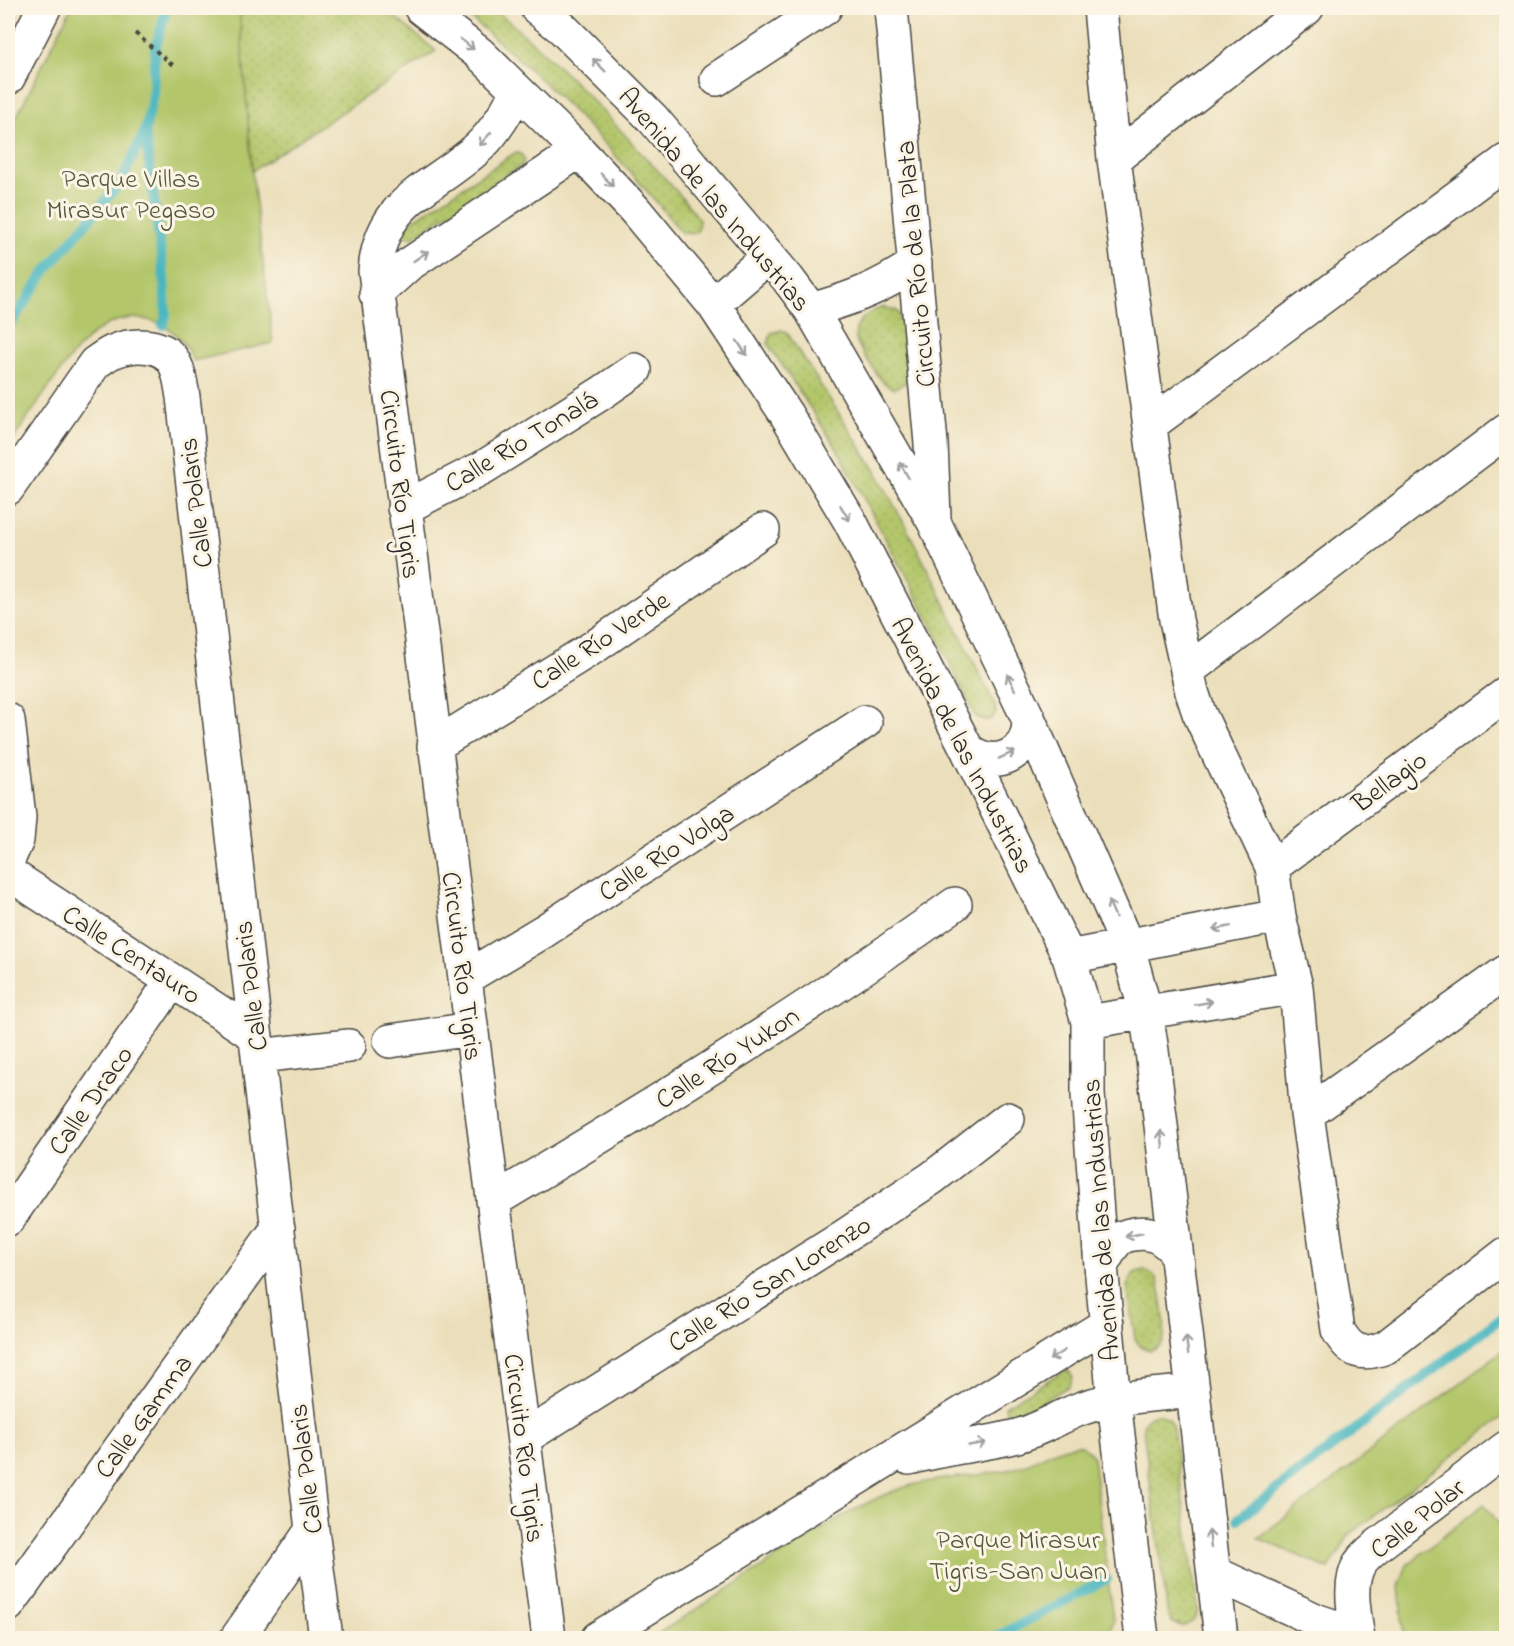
<svg xmlns="http://www.w3.org/2000/svg" width="1514" height="1646" font-family="'Indie Flower',sans-serif">
<style>
.grass{fill:url(#grass-dots);stroke:#6f784a;stroke-width:1.5}
.park{fill:#b3c66a;stroke:#6f784a;stroke-width:1.5}
.lines{fill:none;stroke-linecap:round;stroke-linejoin:round}
.stream{stroke:#47b6bf;stroke-width:10}
.minor-casing{stroke:#484641;stroke-width:36}
.path{stroke:#484641;stroke-width:4;stroke-dasharray:4.5 4.5;stroke-linecap:butt}
.minor{stroke:#fff;stroke-width:33}
.oneway{stroke:#a0a0a0}
.labels{text-anchor:middle;stroke-width:6;stroke-linejoin:round;paint-order:stroke}
.park-label{font-size:27px;fill:#545a3e;stroke:#fcf5e5}
.street-label{font-size:27px;fill:#2b2b2b;stroke:#fcf5e5}
</style>
<defs>
<pattern id="grass-dots" width="8" height="8" patternUnits="userSpaceOnUse" patternTransform="scale(1.5)"><rect width="8" height="8" fill="#b3c66a"/><path d="M2 2h.1M6 6h.1" fill="none" stroke="#9aaa5c" stroke-width="1.8" stroke-linecap="round"/></pattern>
</defs>
<rect width="100%" height="100%" fill="#fcf5e5"/>
<filter id="ink" filterUnits="userSpaceOnUse"><feTurbulence type="fractalNoise" baseFrequency=".0167" numOctaves="2"/><feDisplacementMap in="SourceGraphic" scale="12" xChannelSelector="R" yChannelSelector="G"/><feConvolveMatrix kernelMatrix="1 2 1 2 8 2 1 2 1" color-interpolation-filters="sRGB"/></filter>
<filter id="wash" filterUnits="userSpaceOnUse"><feTurbulence type="fractalNoise" baseFrequency=".008" numOctaves="4" result="noise"/><feDisplacementMap in="SourceGraphic" scale="24" xChannelSelector="R" yChannelSelector="G"/><feGaussianBlur stdDeviation="1.35" result="paint"/><feColorMatrix in="noise" values="0 0 0 0 0 0 0 0 0 0 0 0 0 0 0 0 0 1.4 0 .05"/><feComposite in="paint" operator="in"/></filter>
<g filter="url(#wash)">
<rect width="100%" height="100%" fill="#ebdfbb"/>
<path class="grass" d="M 239,8 L 384,8 L 436,51 L 252,171 Z
M 458,8 L 493,8 C 546,52 595,101 641,153 C 661,174 682,195 699,219 L 698,230 L 692,234 L 681,232 C 615,150 540,73 458,8 Z
M 516,152 L 522,155 L 524,160 L 522,165 L 413,237 L 407,237 L 403,234 L 404,226 Z
M 884,307 L 897,311 L 904,322 L 909,376 L 904,384 L 894,388 C 882,385 878,375 871,365 C 859,348 845,330 867,315 C 873,311 878,308 884,307 Z
M 782,330 L 788,334 L 875,470 L 912,538 L 995,705 L 996,713 L 991,719 L 984,721 L 975,716 L 930,622 L 838,450 L 768,344 L 771,333 Z
M 1144,1270 C 1149,1272 1153,1273 1156,1278 C 1161,1286 1168,1336 1162,1343 C 1159,1348 1154,1349 1150,1350 L 1141,1347 L 1135,1339 L 1127,1286 L 1134,1273 Z
M 1065,1370 L 1070,1372 L 1073,1377 L 1069,1386 L 1015,1418 L 1007,1416 L 1005,1406 Z
M 1159,1414 L 1168,1418 L 1173,1428 L 1198,1609 C 1197,1619 1192,1624 1182,1626 L 1173,1623 L 1168,1616 L 1143,1429 C 1143,1420 1150,1415 1159,1414 Z"/>
<path class="park" d="M 71,8 L 239,8 L 252,171 L 273,343 L 193,361 C 186,343 172,326 152,321 C 103,306 73,353 49,387 C 35,407 21,427 8,448 L 8,134 Z
M 1506,1348 L 1506,1415 L 1349,1535 L 1329,1569 L 1258,1538 Z
M 1080,1445 L 1090,1452 L 1093,1457 L 1113,1621 L 1109,1638 L 651,1638 C 696,1610 741,1581 785,1552 C 824,1528 861,1502 905,1487 C 939,1476 977,1478 1012,1469 C 1035,1464 1056,1445 1080,1445 Z
M 1484,1504 L 1506,1533 L 1506,1638 L 1404,1638 L 1399,1586 L 1407,1565 Z"/>
<g class="lines">
<path class="stream" d="M 145,132 L 164,278 L 166,315 L 163,325
M 8,328 L 45,272 L 121,182 L 145,131 L 153,94 L 155,49 L 167,8
M 1238,1519 L 1506,1314
M 994,1638 L 1107,1579"/>
</g>
</g>
<g filter="url(#ink)">
<g class="lines">
<g class="minor-casing">
<path id="minor" d="M 421,8 L 480,54 L 579,151 L 635,210 L 713,304 L 786,414 L 850,521 L 967,749 L 1069,957 L 1088,1022 L 1088,1094 L 1101,1266 L 1114,1401 L 1142,1638
M 537,8 L 562,28 L 653,119 L 788,279 L 811,310 L 934,522 L 1029,720 L 1128,947 L 1146,1013 L 1152,1051 L 1193,1391 L 1221,1638
M 891,8 L 931,443 L 934,517
M 1100,8 L 1114,159 L 1176,620 L 1192,692 L 1199,713 L 1272,867 L 1279,916 L 1296,987 L 1307,1114 L 1338,1330 C 1350,1352 1362,1357 1386,1347 L 1506,1254
M 8,78 L 44,8
M 717,79 L 825,8
M 517,91 C 507,111 497,129 481,145 C 436,189 381,196 375,271 L 549,1638
M 1114,159 L 1307,8
M 376,294 L 408,265 L 579,151
M 713,304 L 769,256
M 811,310 C 853,298 878,289 915,264
M 1150,425 L 1506,161
M 8,488 L 95,363 C 101,359 108,353 115,351 C 134,343 165,343 175,364 C 180,374 181,386 183,397 L 312,1530 L 326,1638
M 404,508 L 484,467 L 600,394 L 635,370
M 1187,671 L 1506,431
M 8,720 L 19,817 L 17,840 L 8,860
M 434,746 L 597,645 L 763,530
M 967,749 C 994,771 1029,756 1029,720
M 1272,867 L 1506,694
M 8,873 L 256,1036
M 1069,957 L 1279,916
M 465,978 L 544,931 L 865,722
M 1088,1022 L 1296,987
M 390,1041 L 471,1029
M 258,1056 L 349,1046
M 1307,1114 L 1506,972
M 493,1201 C 651,1107 806,1011 955,904
M 8,1219 L 172,981
M 1101,1266 C 1106,1258 1110,1248 1117,1241 C 1121,1237 1127,1235 1134,1234 C 1153,1231 1163,1238 1176,1252
M 524,1438 L 837,1241 L 932,1178 L 1008,1119
M 909,1458 C 945,1448 981,1445 1017,1436 C 1039,1430 1059,1417 1080,1409 C 1115,1396 1157,1395 1193,1391
M 1214,1573 L 1318,1621 L 1357,1634
M 8,1605 L 278,1228
M 237,1638 L 312,1530
M 598,1638 L 1107,1324
M 1358,1638 C 1355,1616 1347,1584 1360,1563 C 1365,1556 1371,1551 1377,1546 L 1506,1448"/>
</g>
<path class="path" d="M 135,33 L 175,67"/>
<use href="#minor" class="minor"/>
</g>
<defs><path id="oneway-shaft" d="M-6 0H5M1.5-3L5.5 0L1.5 3" fill="none" stroke-width="1.6" stroke-linecap="round" stroke-linejoin="round" transform="scale(1.5)"/></defs>
<g class="oneway">
<use href="#oneway-shaft" transform="translate(467 44) rotate(38)"/>
<use href="#oneway-shaft" transform="translate(599 65) rotate(-135)"/>
<use href="#oneway-shaft" transform="translate(485 139) rotate(133)"/>
<use href="#oneway-shaft" transform="translate(607 180) rotate(46)"/>
<use href="#oneway-shaft" transform="translate(421 256) rotate(-34)"/>
<use href="#oneway-shaft" transform="translate(742 348) rotate(56)"/>
<use href="#oneway-shaft" transform="translate(904 470) rotate(-120)"/>
<use href="#oneway-shaft" transform="translate(845 513) rotate(59)"/>
<use href="#oneway-shaft" transform="translate(1011 682) rotate(-116)"/>
<use href="#oneway-shaft" transform="translate(1007 755) rotate(-24)"/>
<use href="#oneway-shaft" transform="translate(1112 909) rotate(-113)"/>
<use href="#oneway-shaft" transform="translate(1222 928) rotate(168)"/>
<use href="#oneway-shaft" transform="translate(1204 1003) rotate(-10)"/>
<use href="#oneway-shaft" transform="translate(1162 1139) rotate(-97)"/>
<use href="#oneway-shaft" transform="translate(1134 1235) rotate(169)"/>
<use href="#oneway-shaft" transform="translate(1187 1345) rotate(-97)"/>
<use href="#oneway-shaft" transform="translate(1057 1355) rotate(148)"/>
<use href="#oneway-shaft" transform="translate(977 1444) rotate(-10)"/>
<use href="#oneway-shaft" transform="translate(1210 1539) rotate(-96)"/>
</g>
</g>
<g class="labels">
<g class="park-label">
<text x="131" y="187">Parque Villas<tspan x="131" dy="31">Mirasur Pegaso</tspan></text>
<text x="1018" y="1548">Parque Mirasur<tspan x="1018" dy="31">Tigris-San Juan</tspan></text>
</g>
<g class="street-label">
<text transform="translate(715 199) rotate(50)" y="9">Avenida de las Industrias</text>
<text transform="translate(915 264) rotate(-95)" y="9">Circuito Río de la Plata</text>
<text transform="translate(521 441) rotate(-31)" y="9">Calle Río Tonalá</text>
<text transform="translate(401 484) rotate(83)" y="9">Circuito Río Tigris</text>
<text transform="translate(195 503) rotate(-97)" y="9">Calle Polaris</text>
<text transform="translate(600 640) rotate(-33)" y="9">Calle Río Verde</text>
<text transform="translate(963 745) rotate(63)" y="9">Avenida de las Industrias</text>
<text transform="translate(1389 781) rotate(-36)" y="9">Bellagio</text>
<text transform="translate(666 852) rotate(-33)" y="9">Calle Río Volga</text>
<text transform="translate(132 954) rotate(33)" y="9">Calle Centauro</text>
<text transform="translate(463 966) rotate(83)" y="9">Circuito Río Tigris</text>
<text transform="translate(250 986) rotate(-97)" y="9">Calle Polaris</text>
<text transform="translate(727 1057) rotate(-33)" y="9">Calle Río Yukon</text>
<text transform="translate(90 1100) rotate(-55)" y="9">Calle Draco</text>
<text transform="translate(1100 1220) rotate(-94)" y="9">Avenida de las Industrias</text>
<text transform="translate(769 1283) rotate(-32)" y="9">Calle Río San Lorenzo</text>
<text transform="translate(143 1416) rotate(-54)" y="9">Calle Gamma</text>
<text transform="translate(525 1448) rotate(83)" y="9">Circuito Río Tigris</text>
<text transform="translate(305 1469) rotate(-97)" y="9">Calle Polaris</text>
<text transform="translate(1417 1518) rotate(-38)" y="9">Calle Polar</text>
</g>
</g>
<rect width="1514" height="1646" fill="none" stroke="#fcf5e5" stroke-width="30"/>
</svg>
